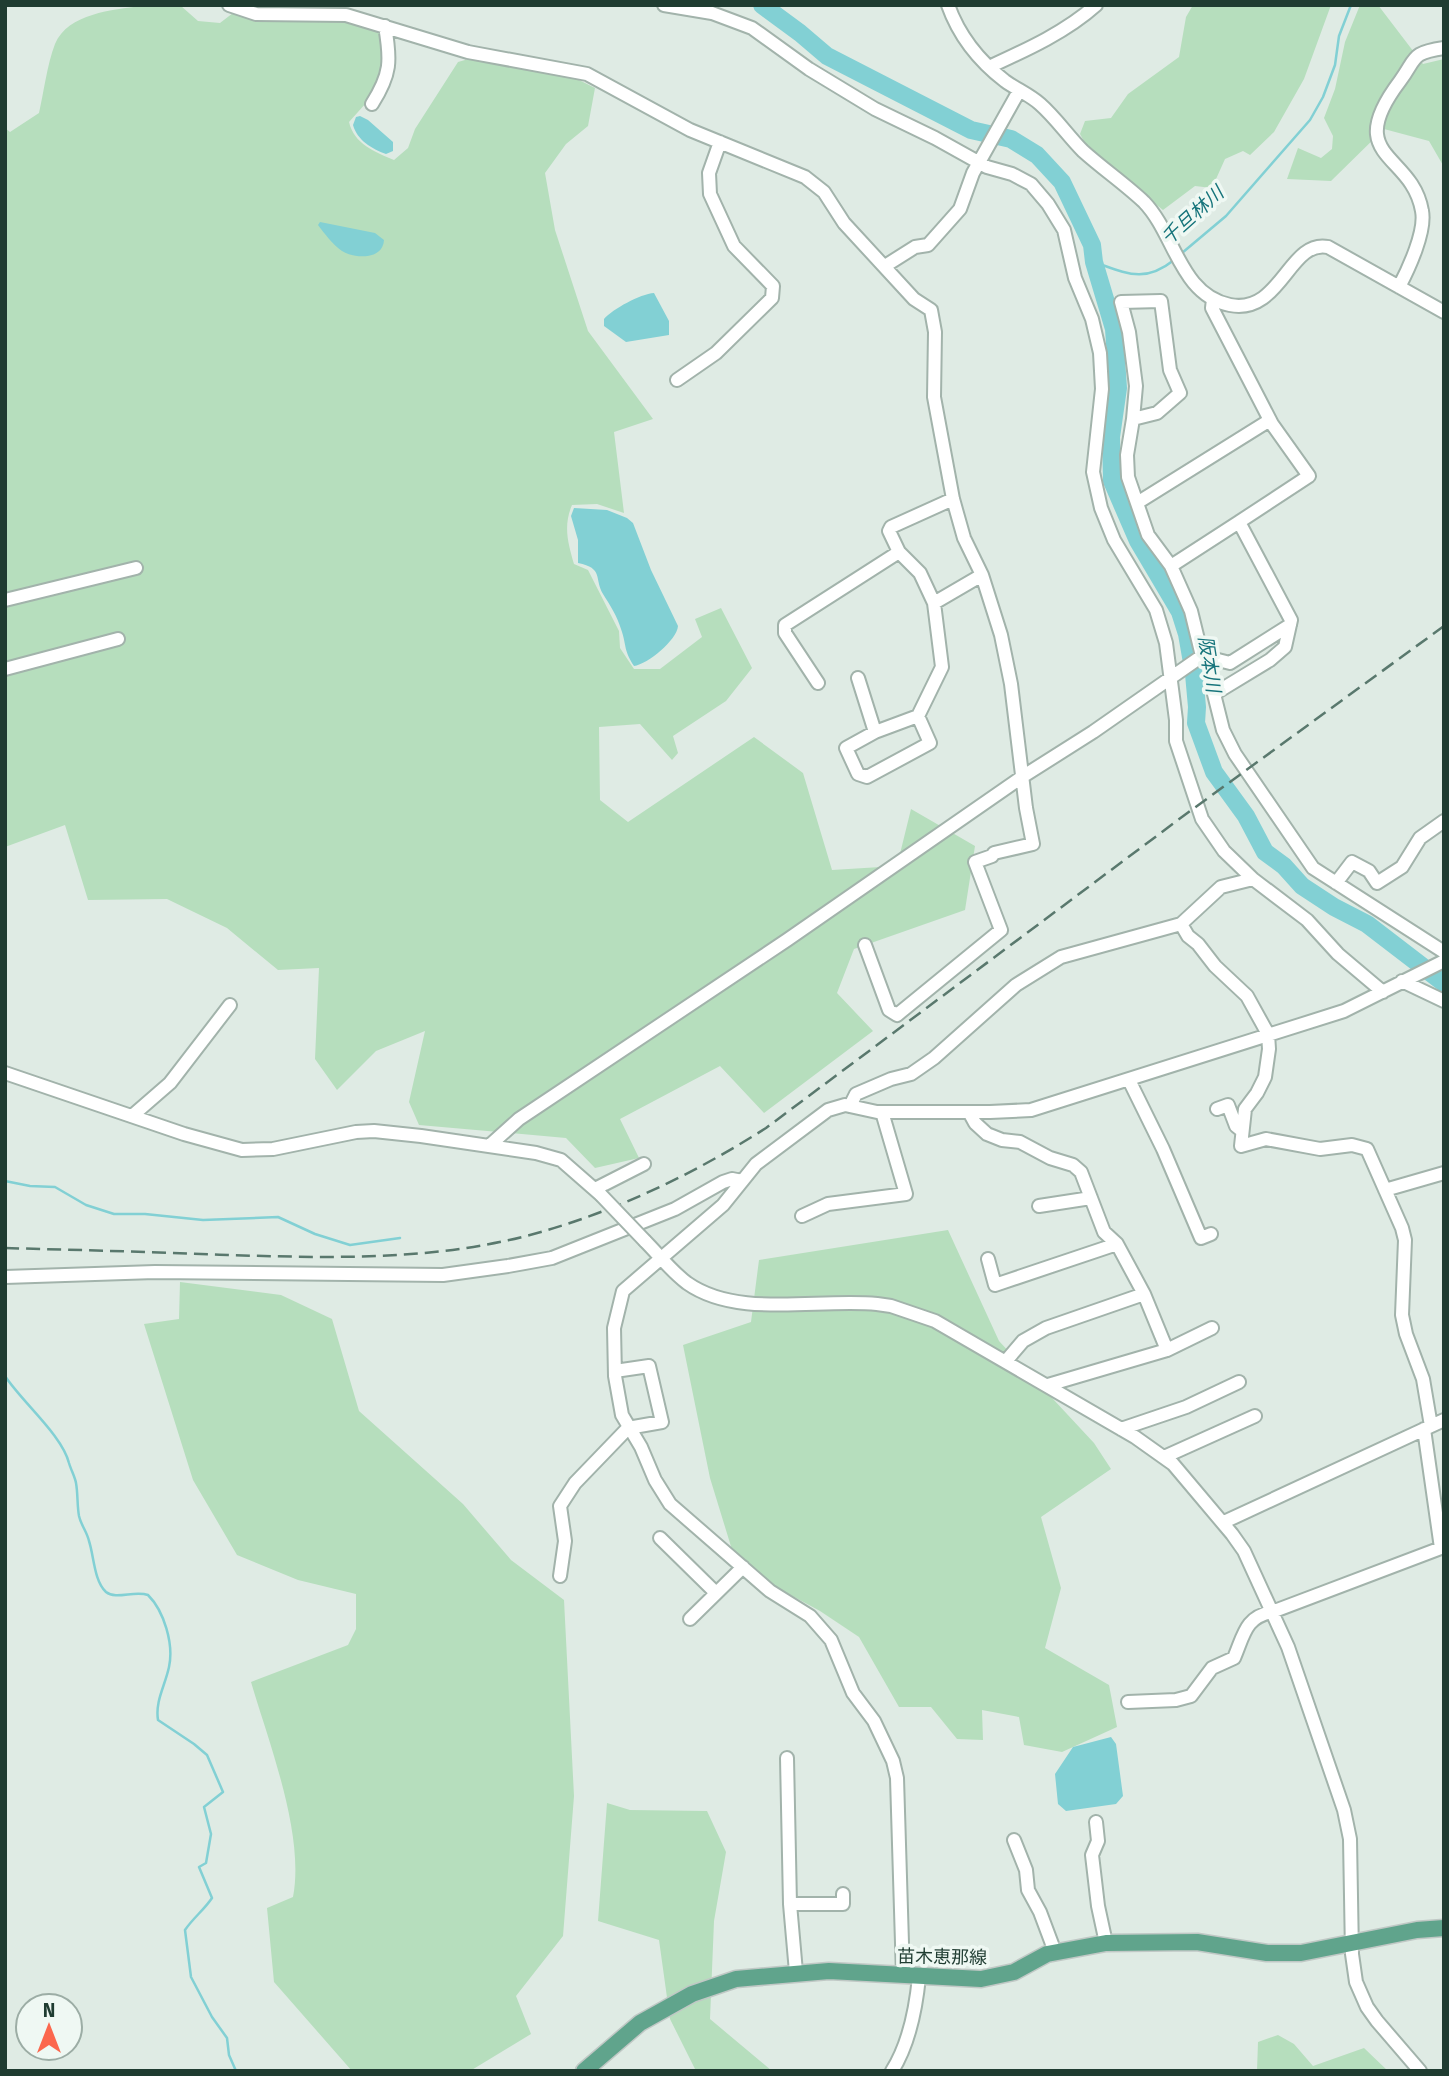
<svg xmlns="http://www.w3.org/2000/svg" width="1449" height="2076" font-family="'Fira Sans','Noto Sans JP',sans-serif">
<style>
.green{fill:#b6debd}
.water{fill:#82d0d4}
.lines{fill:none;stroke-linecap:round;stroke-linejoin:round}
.stream{stroke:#82d0d4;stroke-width:2.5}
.river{stroke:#82d0d4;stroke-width:18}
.minor-casing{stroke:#a2b3ab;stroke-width:16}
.major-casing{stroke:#c0c8c5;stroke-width:19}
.minor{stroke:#fff;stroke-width:12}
.major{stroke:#60a48c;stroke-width:16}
.rail{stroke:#59786d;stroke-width:2.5;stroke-dasharray:14 7;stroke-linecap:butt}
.minor-bridge-casing{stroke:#a2b3ab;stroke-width:16;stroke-linecap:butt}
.minor-bridge{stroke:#fff;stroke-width:12}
.labels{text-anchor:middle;stroke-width:7;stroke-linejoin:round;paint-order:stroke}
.street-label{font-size:18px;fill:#1f3c31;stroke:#eff8f3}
.water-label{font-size:19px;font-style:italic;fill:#16747b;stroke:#eff8f3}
</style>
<rect width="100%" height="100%" fill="#dfebe4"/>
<path class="green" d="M 1193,5 L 1331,5 L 1304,79 L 1274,132 L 1250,155 L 1243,151 L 1225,159 L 1212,188 L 1195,186 L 1163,210 C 1136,188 1096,166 1080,134 L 1085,121 L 1111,118 L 1128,94 L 1179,57 L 1186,17 Z
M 1360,5 L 1378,5 L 1423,64 L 1444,59 L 1444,167 L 1429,141 L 1384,129 L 1331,181 L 1287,179 L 1298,148 L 1321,158 L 1332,149 L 1333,136 L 1324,118 L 1335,89 L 1345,42 Z
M 141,6 L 181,6 L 198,21 L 220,23 L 233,13 L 346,17 L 383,28 L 384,83 L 349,122 C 354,144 375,152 394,160 L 408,148 L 415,129 L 458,62 L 472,58 L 563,72 L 595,88 L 588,126 L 566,144 L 545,173 L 555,230 L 588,331 L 653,419 L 614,432 L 624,513 L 597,504 L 572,505 C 563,526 568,543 574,564 L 588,570 L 619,631 L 620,648 L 634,669 L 660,669 L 702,637 L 695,619 L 721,608 L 752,668 L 726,701 L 673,736 L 678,753 L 672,760 L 640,724 L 599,727 L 600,800 L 628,822 L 754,737 L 803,773 L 832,870 L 897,866 L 911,809 L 975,846 L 965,910 L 854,949 L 837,993 L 873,1031 L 764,1113 L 720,1066 L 620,1119 L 639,1158 L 595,1168 L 566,1138 L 419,1125 L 409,1102 L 425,1031 L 376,1051 L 337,1090 L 315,1059 L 319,968 L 278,970 L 227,928 L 167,899 L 88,900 L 65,825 L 5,847 L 5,128 L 10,132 L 39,113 C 44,91 47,65 55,44 C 68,13 113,10 141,6 Z
M 948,1230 L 999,1341 L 1094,1443 L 1111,1469 L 1041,1517 L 1061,1588 L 1045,1648 L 1109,1685 L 1117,1727 L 1062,1752 L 1024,1745 L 1019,1717 L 982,1710 L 983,1740 L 957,1739 L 931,1707 L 899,1707 L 859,1637 L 820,1611 L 737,1566 L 710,1478 L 683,1345 L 751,1322 L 759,1260 Z
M 180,1282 L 281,1295 L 332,1319 L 359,1411 L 463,1504 L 511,1560 L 564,1600 L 574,1796 L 563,1936 L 516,1996 L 531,2034 L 470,2071 L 352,2071 L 274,1982 L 267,1908 L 293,1897 C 305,1835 269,1743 251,1682 L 348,1645 L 356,1629 L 356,1594 L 298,1580 L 237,1555 L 193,1480 L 144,1324 L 179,1319 Z
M 607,1803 L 630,1810 L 707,1811 L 726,1852 L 714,1921 L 710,2019 L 772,2071 L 696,2071 L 670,2019 L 659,1940 L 598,1921 Z
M 1278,2035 L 1294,2044 L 1313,2066 L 1364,2048 L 1388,2071 L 1257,2071 L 1258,2042 Z"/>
<path class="water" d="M 360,116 L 368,120 L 393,142 L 393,151 L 386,154 C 372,149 357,140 353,125 L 356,117 Z
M 320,222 L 375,233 L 384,240 C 383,260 355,259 342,251 C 332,244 325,234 318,225 Z
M 654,293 L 669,321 L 669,335 L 626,342 L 604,326 L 604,319 C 613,309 640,294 654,293 Z
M 574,508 L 607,510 L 627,518 L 633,523 L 651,570 L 678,626 C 677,640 648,664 634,666 C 623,649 627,646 621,629 C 617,616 610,605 603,594 C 594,579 604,568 578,563 L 578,540 L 571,516 Z
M 1111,1737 L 1116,1744 L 1123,1796 L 1116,1804 L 1066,1811 L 1058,1804 L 1055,1774 L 1073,1747 Z"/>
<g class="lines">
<path class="stream" d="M 1182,253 L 1226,216 L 1310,120 L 1323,97 L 1335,65 L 1339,36 L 1351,5
M 1094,262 C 1126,273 1144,284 1174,260
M 5,1181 L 30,1186 L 55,1187 L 86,1205 L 114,1214 L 145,1214 L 203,1220 L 278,1217 L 315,1234 L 350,1245 L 400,1238
M 5,1376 C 22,1402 62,1435 69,1463 C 71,1470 75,1477 76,1483 C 78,1494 77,1505 79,1516 C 81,1525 87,1532 89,1541 C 94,1556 94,1581 106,1592 C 116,1600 135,1590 148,1595 C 164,1611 174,1644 169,1667 C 165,1686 155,1701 158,1720 L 194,1744 L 207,1755 L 223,1792 L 204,1807 L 211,1834 L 206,1863 L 199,1867 L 212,1898 C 204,1910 193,1918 185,1930 L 191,1977 L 212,2017 L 227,2038 L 229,2055 L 236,2071"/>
<path class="river" d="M 762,5 L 800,33 L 827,56 L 971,130 L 1011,139 L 1037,155 L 1062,182 L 1092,245 L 1094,262 L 1114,329 L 1118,388 L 1111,437 L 1112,481 L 1138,541 L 1180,612 L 1187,634 L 1194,674 L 1197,707 L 1196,723 L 1214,772 L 1246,816 L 1265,852 L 1284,866 L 1302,886 L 1334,907 L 1367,924 L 1444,983"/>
<g class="minor-casing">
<path id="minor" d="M 229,5 L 256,14 L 346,15 L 468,52 L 587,74 L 690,130 L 805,177 L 824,192 L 844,223 L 914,299 L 931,310 L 935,332 L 934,397 L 953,499 L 964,538 L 982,575 L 1001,635 L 1011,684 L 1026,808 L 1033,844 L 994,853 L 992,856 L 975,862 L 1001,930 L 897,1015 L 889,1010 L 865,945
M 664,5 L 712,13 L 752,28 L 809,69 L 875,109 L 935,138 L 987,167 L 1012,174 L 1031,184 L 1048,204 L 1064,230 L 1075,278 L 1092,319 L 1100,353 L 1102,389 L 1093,472 L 1101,508 L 1114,540 L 1156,610 L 1166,643 L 1176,720 L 1176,741 L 1202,819 L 1224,851 L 1253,879 L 1307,920 L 1338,954 L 1383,992
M 948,5 C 959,36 979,61 1005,81 C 1016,89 1030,95 1040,104 C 1056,118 1068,136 1083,151 C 1103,169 1125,184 1144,202 C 1175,234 1180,295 1230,305 C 1281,315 1289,239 1328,247 L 1444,312
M 989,67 C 1026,50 1066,32 1096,5
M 372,104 C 391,74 391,61 385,26
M 885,266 L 915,247 L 928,245 L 960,209 L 973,173 L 1019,91
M 1399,287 C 1409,268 1426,231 1422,211 C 1412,152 1341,159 1400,81 C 1417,58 1410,53 1444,48
M 1213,299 L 1212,308 L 1272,424 L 1309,476 L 1239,522 L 1291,620 L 1285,647 L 1270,660 L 1214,694 L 1223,730 L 1235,754 L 1313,868 L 1444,952
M 677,380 L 716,353 L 772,298 L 773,286 L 734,246 L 710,194 L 709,173 L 720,142
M 1133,419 L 1157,413 L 1180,393 L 1170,370 L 1161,301 L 1121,302 L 1129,332 L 1136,386 L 1133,419 L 1127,455 L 1128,477 L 1148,535 L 1171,566 L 1191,611 L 1202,656
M 1137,503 L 1270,420
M 1171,566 L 1239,522
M 5,600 L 136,568
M 934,603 L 920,573 L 899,552 L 889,531 L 891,527 L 953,499
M 5,669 L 118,639
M 858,678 L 875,732
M 818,683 L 785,633 L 785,625 L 899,552
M 918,716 L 930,743 L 867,777 L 858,774 L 846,748 L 875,732 Z
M 918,716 L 942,667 L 934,603 L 982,575
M 1336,883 L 1352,862 L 1369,871 L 1377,883 L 1402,867 L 1420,838 L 1444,821
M 1181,924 L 1188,936 L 1198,944 L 1215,966 L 1247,996 L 1268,1034 L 1269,1049 L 1265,1077 L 1257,1093 L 1245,1109 L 1241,1146 L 1266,1139 L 1320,1149 L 1352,1145 L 1367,1149 L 1402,1228 L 1405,1240 L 1402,1315 L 1406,1334 L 1423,1379 L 1431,1426
M 1402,981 L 1444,1001
M 5,1073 L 184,1134 L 242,1150 L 273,1149 L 356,1132 L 374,1131 L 421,1136 L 536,1153 L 561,1160 L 601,1195
M 1129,1080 L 1163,1149 L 1201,1238 L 1211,1234
M 850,1106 L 856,1094 L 891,1079 L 911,1074 L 934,1058 L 1016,985 L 1061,957 L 1181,924 L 1221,887 L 1253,879
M 1217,1109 L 1228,1105 L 1236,1126 L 1241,1130
M 969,1112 L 975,1123 L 987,1134 L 1002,1140 L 1020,1142 L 1050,1158 L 1073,1165 L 1081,1172 L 1104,1232 L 1117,1244 L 1144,1294 L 1167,1350 L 1048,1385
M 132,1116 L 170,1083 L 230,1005
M 489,1146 L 519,1119 L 787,940 L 1022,777 L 1093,732 L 1202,656 L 1230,663 L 1290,625
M 595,1189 L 644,1164
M 1385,1190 L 1444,1173
M 1039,1206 L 1091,1198
M 802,1216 L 828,1204 L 906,1194 L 882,1112
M 645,1241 C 659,1255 671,1271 687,1283 C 738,1319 817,1298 877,1304 L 891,1306 L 935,1321 L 1135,1437 L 1173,1464 L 1232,1534 L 1244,1551 L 1288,1647 L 1344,1810 L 1350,1839 L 1352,1954 L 1356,1982 L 1367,2007 L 1377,2021 L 1420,2071
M 988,1259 L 995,1285 L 1117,1244
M 5,1277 L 155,1272 L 443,1275 L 508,1266 L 552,1258 L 675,1209 L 723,1182 L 732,1179 L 742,1181
M 1167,1350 L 1212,1328
M 1006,1361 L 1023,1341 L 1046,1328 L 1144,1294
M 1121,1429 L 1186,1407 L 1239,1382
M 1164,1457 L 1255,1416
M 1224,1522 L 1444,1420
M 660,1538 L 716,1593
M 560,1576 L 565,1541 L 560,1506 L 575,1483 L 628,1428 L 662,1422 L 649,1366 L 615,1371
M 690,1619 L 743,1567
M 1128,1702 L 1176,1700 L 1191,1696 L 1212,1668 L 1234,1658 C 1244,1635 1245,1617 1272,1612 L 1441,1548 L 1424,1429
M 787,1758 L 790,1904 L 843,1904 L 843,1894
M 1096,1822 L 1098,1841 L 1092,1855 L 1098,1906 L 1106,1943
M 1014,1840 L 1026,1870 L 1028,1890 L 1040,1912 L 1055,1952
M 790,1904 L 796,1972
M 903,1976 L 897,1778 L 893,1761 L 874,1721 L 853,1693 L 831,1640 L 810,1616 L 770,1591 L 670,1504 L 655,1480 L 641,1447 L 622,1415 L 615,1376 L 614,1328 L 623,1291 L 723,1205 L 756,1164 L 828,1110 L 845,1105 L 877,1112 L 990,1112 L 1031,1110 L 1344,1011 L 1444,961
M 892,2071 C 909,2044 916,2008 919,1977"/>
</g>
<g class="major-casing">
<path id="major" d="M 584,2071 L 640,2023 L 692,1994 L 736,1979 L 829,1971 L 981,1979 L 1014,1972 L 1047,1954 L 1106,1943 L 1197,1942 L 1267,1953 L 1301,1953 L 1417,1930 L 1444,1928"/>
</g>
<use href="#minor" class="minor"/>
<use href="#major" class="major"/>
<path class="rail" d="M 5,1248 C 80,1250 154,1252 228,1255 C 329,1258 431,1261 530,1235 C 615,1212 692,1175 766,1128 L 1186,814 L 1444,626"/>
<g class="minor-bridge-casing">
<path id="minor-bridge" d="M 601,1195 L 645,1241"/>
</g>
<use href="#minor-bridge" class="minor-bridge"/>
</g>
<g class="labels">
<g class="street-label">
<text transform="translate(942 1957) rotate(1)" y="6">苗木恵那線</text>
</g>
<g class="water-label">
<text transform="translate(1192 215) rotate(-42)" y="7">千旦林川</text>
<text transform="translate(1210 664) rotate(81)" y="7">阪本川</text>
</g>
</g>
<rect width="1449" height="2076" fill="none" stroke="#1f3c31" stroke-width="14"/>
<g transform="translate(49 2027)"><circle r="33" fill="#eff8f3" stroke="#9cada5" stroke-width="2"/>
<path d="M0-5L12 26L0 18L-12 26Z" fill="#fb674d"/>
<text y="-10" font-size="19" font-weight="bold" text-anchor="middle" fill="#1f3c31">N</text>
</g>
</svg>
